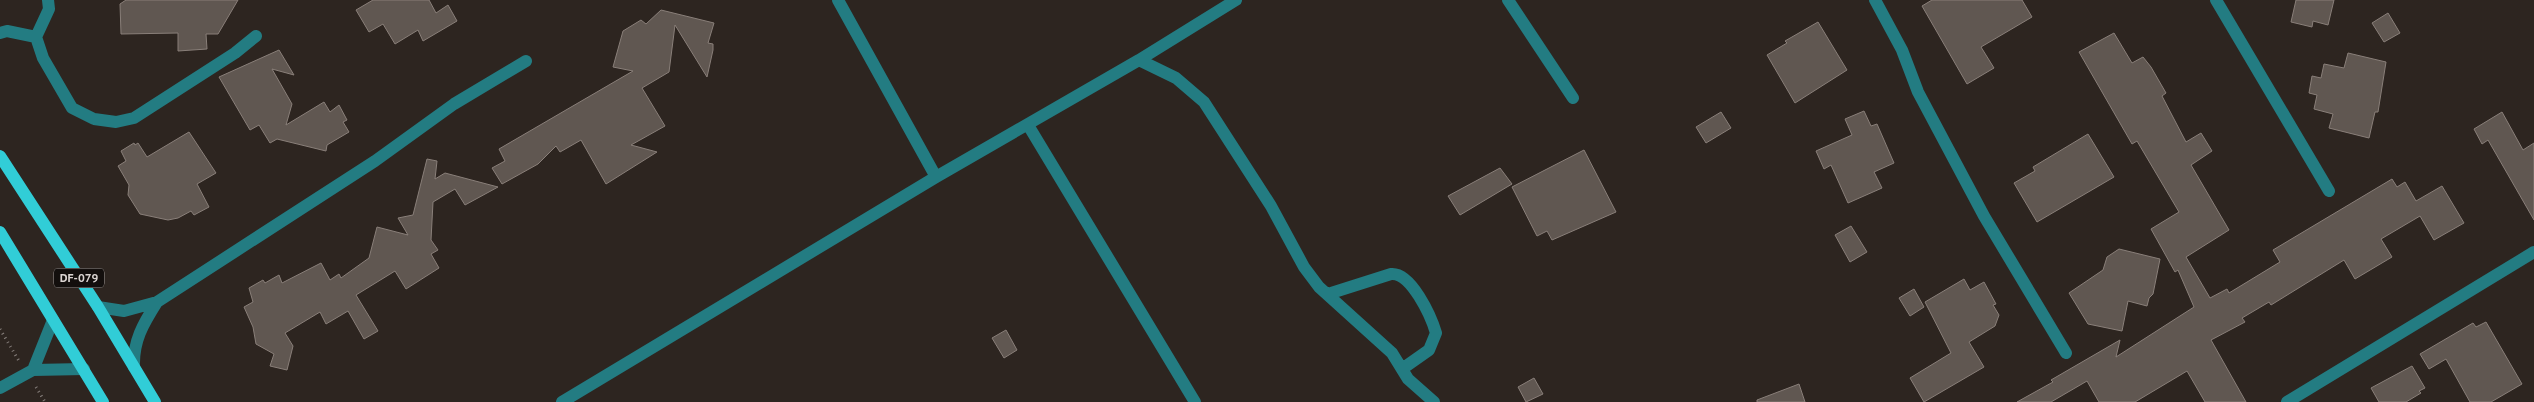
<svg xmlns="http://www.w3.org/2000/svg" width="2534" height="402" font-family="'PT Sans',sans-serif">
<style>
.building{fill:#605751;stroke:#897f79}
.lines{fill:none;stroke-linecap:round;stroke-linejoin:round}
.path{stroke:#857e7a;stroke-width:3;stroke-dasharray:1 4;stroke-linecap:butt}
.minor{stroke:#237c82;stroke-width:12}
.major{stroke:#31cdd7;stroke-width:12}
.labels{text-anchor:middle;stroke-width:5;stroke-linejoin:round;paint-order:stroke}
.shield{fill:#130f0d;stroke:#9e9996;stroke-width:1}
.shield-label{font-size:12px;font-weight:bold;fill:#dad4d1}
</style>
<rect width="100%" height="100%" fill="#2d2520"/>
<path class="building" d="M 126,0 L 238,0 L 218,34 L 206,34 L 207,49 L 178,51 L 178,33 L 121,34 L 120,4 Z
M 373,0 L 429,0 L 436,13 L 448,5 L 457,21 L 423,41 L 418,30 L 395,44 L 383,24 L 369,32 L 356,10 Z
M 1932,0 L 2022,0 L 2032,17 L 1981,47 L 1994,68 L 1967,84 L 1922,6 Z
M 2296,0 L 2334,0 L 2328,25 L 2313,21 L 2312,27 L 2291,22 Z
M 661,10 L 714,23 L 708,43 L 713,44 L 713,50 L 707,77 L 675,25 L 669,72 L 642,88 L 665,126 L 631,145 L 657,152 L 606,184 L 581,140 L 560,152 L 556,146 L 538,164 L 502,184 L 492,168 L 505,161 L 499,149 L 633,71 L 613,67 L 623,31 L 641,20 L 646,24 Z
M 2388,13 L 2400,33 L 2384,42 L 2372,23 Z
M 1818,22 L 1847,70 L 1795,103 L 1767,55 L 1787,43 L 1785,41 Z
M 2114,33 L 2132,63 L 2143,57 L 2151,67 L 2166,93 L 2162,96 L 2186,142 L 2201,133 L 2212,151 L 2191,165 L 2229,230 L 2186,257 L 2210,298 L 2227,289 L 2229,293 L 2280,262 L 2273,250 L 2392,179 L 2397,187 L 2405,182 L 2416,201 L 2442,186 L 2464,223 L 2434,240 L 2420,216 L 2381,239 L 2392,257 L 2355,279 L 2344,260 L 2271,305 L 2269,302 L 2242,318 L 2245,322 L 2211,340 L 2246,402 L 2205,402 L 2187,371 L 2135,402 L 2099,402 L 2087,381 L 2051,402 L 2017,402 L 2053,382 L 2051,380 L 2120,340 L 2116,357 L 2194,307 L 2178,270 L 2175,272 L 2151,229 L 2179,212 L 2137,141 L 2132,144 L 2079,52 Z
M 279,50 L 294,75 L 272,69 L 292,104 L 286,125 L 324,102 L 330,112 L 339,105 L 347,120 L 343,122 L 349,132 L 327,145 L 326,151 L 277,139 L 270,143 L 259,125 L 250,130 L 219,77 Z
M 2348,53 L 2386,62 L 2378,112 L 2375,112 L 2369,138 L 2329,128 L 2333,114 L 2314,109 L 2317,95 L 2309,93 L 2312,76 L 2321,78 L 2324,64 L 2344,68 Z
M 1864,111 L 1871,126 L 1877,124 L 1894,163 L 1874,172 L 1882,188 L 1848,203 L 1831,165 L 1824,169 L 1816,151 L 1852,135 L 1845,119 Z
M 1721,112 L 1731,128 L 1706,143 L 1696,127 Z
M 2502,112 L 2523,150 L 2534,143 L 2534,220 L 2488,140 L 2482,144 L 2474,129 Z
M 189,132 L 216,173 L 197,184 L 209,207 L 194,215 L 191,211 L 178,218 L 168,220 L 140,214 L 128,195 L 129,185 L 118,166 L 126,161 L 121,151 L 134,143 L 135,145 L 138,143 L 147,157 Z
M 2088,134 L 2114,177 L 2037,222 L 2014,183 L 2035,171 L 2033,167 Z
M 1584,150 L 1616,212 L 1552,240 L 1547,231 L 1537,236 L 1512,187 Z
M 427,159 L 437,161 L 435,179 L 445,173 L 498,187 L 465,205 L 455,189 L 433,202 L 431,240 L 438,250 L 431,254 L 439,268 L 406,289 L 395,271 L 356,295 L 378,331 L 364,339 L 348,311 L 326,324 L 320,312 L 285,333 L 293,346 L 287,370 L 270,366 L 274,354 L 256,344 L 253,327 L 244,307 L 253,302 L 249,288 L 263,280 L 265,283 L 279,275 L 282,283 L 321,263 L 330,280 L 339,274 L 341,278 L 369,258 L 377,227 L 408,235 L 398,218 L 413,215 Z
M 1500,168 L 1512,184 L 1460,215 L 1448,196 Z
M 1851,226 L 1867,252 L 1850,262 L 1835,235 Z
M 2119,249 L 2160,259 L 2153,294 L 2149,298 L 2147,306 L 2128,301 L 2122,331 L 2088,324 L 2069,293 L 2103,270 L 2107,257 Z
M 1964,279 L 1970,290 L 1984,282 L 1996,304 L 1993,305 L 1999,315 L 1995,326 L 1969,342 L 1984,367 L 1924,402 L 1910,378 L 1951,353 L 1925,302 Z
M 1914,289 L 1924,307 L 1910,316 L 1899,298 Z
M 2486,322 L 2522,384 L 2491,402 L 2470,402 L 2446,359 L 2429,369 L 2420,354 L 2473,323 L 2476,327 Z
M 1006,330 L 1017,350 L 1004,358 L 992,338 Z
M 2412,366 L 2425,388 L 2419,391 L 2421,393 L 2406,402 L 2379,402 L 2371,388 Z
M 1534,378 L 1543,394 L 1526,402 L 1518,387 Z
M 1799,384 L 1805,402 L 1757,402 L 1757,400 Z"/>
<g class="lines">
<path class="path" d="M 0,329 L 19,361
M 36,387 L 45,402"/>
<path class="minor" d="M 48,0 L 49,9 L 36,37 L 43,58 L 72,108 L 94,119 L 116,122 L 134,118 L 235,53 L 256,36
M 838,0 L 936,177
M 1508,0 L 1573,98
M 1875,0 L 1902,50 L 1918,92 L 1984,216 L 2066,353
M 2216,0 L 2329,191
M 0,33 L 7,31 L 36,37
M 1139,60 L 1176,78 L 1204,102 L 1271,206 L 1304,267 L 1319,287 L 1392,353 L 1408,379 L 1434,402
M 1028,125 L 1195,402
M 1328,294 L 1391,274 C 1411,272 1431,316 1436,333 L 1429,350 L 1402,369
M 98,307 L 124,311 L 157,302 L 375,161 L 454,104 L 526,61
M 134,367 C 133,341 143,324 157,302
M 33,370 L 53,320
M 0,388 L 33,370 L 84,369
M 562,402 L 936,177 L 1139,60 L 1236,0
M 2287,402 L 2534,252"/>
<path class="major" d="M 0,156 L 98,307 L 155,402
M 0,232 L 103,402"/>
</g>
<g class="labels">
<rect class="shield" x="54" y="268.5" width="50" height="19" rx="4"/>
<g class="shield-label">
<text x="79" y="282">DF-079</text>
</g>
</g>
</svg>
